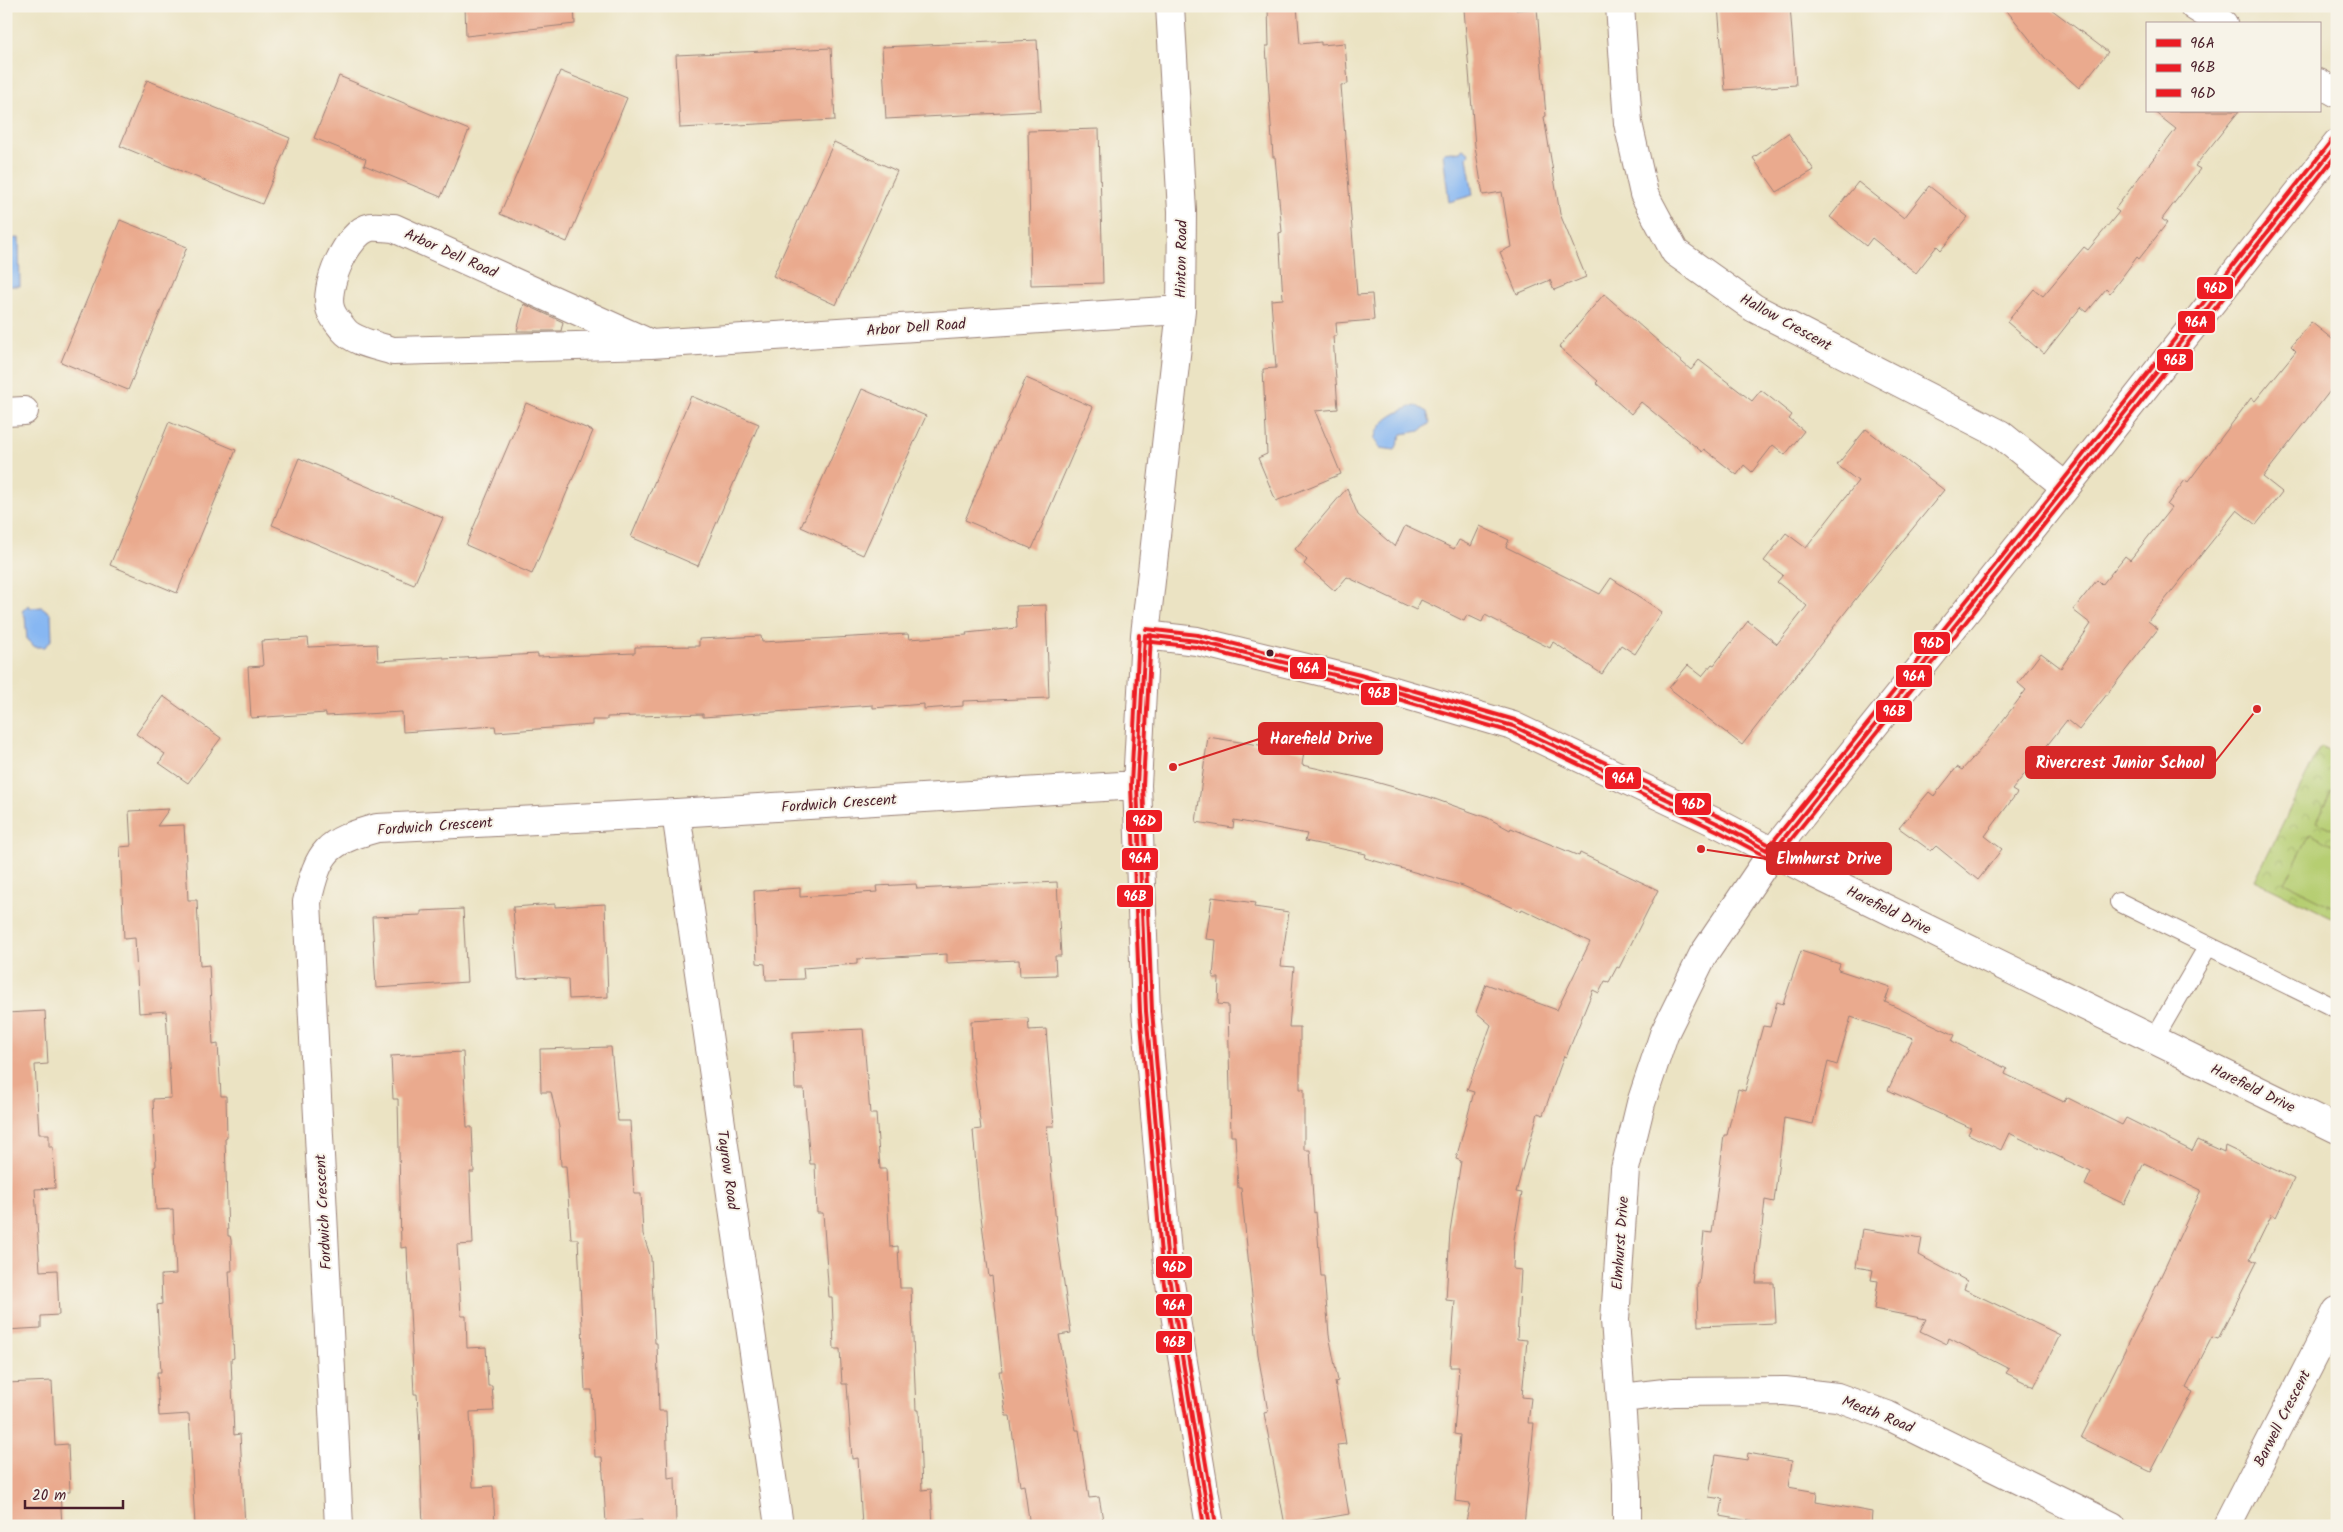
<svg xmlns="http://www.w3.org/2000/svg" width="2343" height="1532" font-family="Kalam,sans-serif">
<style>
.park{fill:url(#park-crowns);stroke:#80764e}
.pitch{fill:#b6ce72;stroke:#80764e}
.water{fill:#87b7f2;stroke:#686b8e}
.building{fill:#eaaa8e}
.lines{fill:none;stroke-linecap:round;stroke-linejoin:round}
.lane-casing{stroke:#9a8177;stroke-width:20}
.street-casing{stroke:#9a8177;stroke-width:30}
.lane{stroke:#fff;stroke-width:18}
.street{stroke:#fff;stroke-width:28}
.bus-1-casing{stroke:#f7f3e8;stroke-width:8}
.bus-2-casing{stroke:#f7f3e8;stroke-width:8}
.bus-3-casing{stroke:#f7f3e8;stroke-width:8}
.bus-1{stroke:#ed1c24;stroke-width:4}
.bus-2{stroke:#ed1c24;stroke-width:4}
.bus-3{stroke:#ed1c24;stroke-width:4}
.bus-dot{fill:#4a1f2b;stroke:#f7f3e8;stroke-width:2}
.labels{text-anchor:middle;stroke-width:4;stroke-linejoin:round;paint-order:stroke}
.street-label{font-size:15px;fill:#4a1f2b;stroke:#f7f3e8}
.leader{fill:none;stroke:#d62828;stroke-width:2}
.callout-dot{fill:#d62828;stroke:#f7f3e8;stroke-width:2}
.callout{fill:#d62828;stroke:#d62828;stroke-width:2}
.callout-label{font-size:16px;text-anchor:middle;font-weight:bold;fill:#fff}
.line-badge{stroke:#f7f3e8;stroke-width:2}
.badge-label{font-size:14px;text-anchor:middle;font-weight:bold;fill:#fff}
</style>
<defs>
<pattern id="park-crowns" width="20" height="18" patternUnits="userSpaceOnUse" patternTransform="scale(1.25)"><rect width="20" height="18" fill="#b6ce72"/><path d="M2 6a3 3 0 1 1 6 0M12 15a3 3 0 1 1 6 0" fill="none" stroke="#9eb063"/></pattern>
</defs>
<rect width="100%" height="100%" fill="#f7f3e8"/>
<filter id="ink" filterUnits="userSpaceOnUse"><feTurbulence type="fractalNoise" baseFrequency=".02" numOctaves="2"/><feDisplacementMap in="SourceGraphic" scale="10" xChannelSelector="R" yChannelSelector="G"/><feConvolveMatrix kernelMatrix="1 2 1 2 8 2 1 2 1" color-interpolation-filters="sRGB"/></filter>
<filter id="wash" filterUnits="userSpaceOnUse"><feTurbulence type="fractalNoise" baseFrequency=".0096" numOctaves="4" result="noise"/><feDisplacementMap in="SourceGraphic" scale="20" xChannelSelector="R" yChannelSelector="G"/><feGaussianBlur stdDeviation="1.12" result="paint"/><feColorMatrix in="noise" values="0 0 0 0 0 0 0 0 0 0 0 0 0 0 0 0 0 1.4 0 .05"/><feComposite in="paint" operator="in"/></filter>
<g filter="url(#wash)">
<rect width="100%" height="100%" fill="#ebe3c3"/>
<path class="park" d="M 2320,747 L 2337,755 L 2337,920 L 2255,880 Z"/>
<path class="pitch" d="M 2337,780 L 2337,831 L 2316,821 Z
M 2310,834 L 2337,847 L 2337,909 L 2285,883 Z"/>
<path class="water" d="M 1463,149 L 1469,153 L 1467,157 L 1473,195 L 1449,202 L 1443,153 L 1460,151 Z
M 19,238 L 20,286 L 6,286 L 6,239 Z
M 1415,405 L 1427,412 L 1430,423 L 1420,431 L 1402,434 L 1395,450 L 1380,448 L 1374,439 C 1383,417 1394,414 1415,405 Z
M 29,605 L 31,608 L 42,607 L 51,614 L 52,639 L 45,647 L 35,647 L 27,640 L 25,616 L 22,611 Z"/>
<g id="blocks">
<path class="building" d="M 465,6 L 574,6 L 575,24 L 466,36 Z
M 1268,6 L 1297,6 L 1300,44 L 1321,42 L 1321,45 L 1345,43 L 1348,84 L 1341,85 L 1357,295 L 1372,294 L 1374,320 L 1336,323 L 1337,336 L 1333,336 L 1338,409 L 1315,411 L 1341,474 L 1276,501 L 1258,458 L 1267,454 L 1263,369 L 1276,368 L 1271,300 L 1283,299 L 1279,233 L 1282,232 L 1275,157 L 1273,157 L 1266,46 L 1269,46 Z
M 1498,6 L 1516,6 L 1516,10 L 1537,8 L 1546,116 L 1544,117 L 1560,214 L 1586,277 L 1554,290 L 1550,280 L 1517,294 L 1500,252 L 1511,247 L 1502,192 L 1483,195 L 1475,146 L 1464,9 Z
M 1718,6 L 1790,6 L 1796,85 L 1725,90 Z
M 2003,6 L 2047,6 L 2108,52 L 2079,88 L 2045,58 Z
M 1037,40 L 1041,111 L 886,119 L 882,47 Z
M 831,48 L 835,120 L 680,128 L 676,55 Z
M 560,71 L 627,98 L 567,242 L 500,214 Z
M 339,76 L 469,130 L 441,197 L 364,165 L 366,159 L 314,138 Z
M 147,80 L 290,138 L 262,204 L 120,146 Z
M 2153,111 L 2239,111 L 2195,166 L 2200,169 L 2162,219 L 2167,223 L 2139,259 L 2137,257 L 2110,293 L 2106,289 L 2087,312 L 2081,307 L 2044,354 L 2007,322 L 2034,289 L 2043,296 L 2084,247 L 2088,250 L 2119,212 L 2115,209 L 2176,129 Z
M 1099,129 L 1103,283 L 1031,285 L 1028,131 Z
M 1788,133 L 1814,170 L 1777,192 L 1753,158 Z
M 834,142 L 897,171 L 836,305 L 773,276 Z
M 1858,182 L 1904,218 L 1929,186 L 1968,217 L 1941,250 L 1937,246 L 1916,273 L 1872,238 L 1866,246 L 1830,217 Z
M 120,220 L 187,247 L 128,390 L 61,362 Z
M 1604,294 L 1691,370 L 1699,360 L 1752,401 L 1761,390 L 1792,415 L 1789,419 L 1804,431 L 1785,455 L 1773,445 L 1752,472 L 1744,465 L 1737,475 L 1704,449 L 1702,452 L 1641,402 L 1631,414 L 1596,383 L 1598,381 L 1559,347 Z
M 524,304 L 563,322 L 561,331 L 517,331 Z
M 2311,322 L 2337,343 L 2337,382 L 2263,477 L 2282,492 L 2256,525 L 2237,510 L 2148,621 L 2158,629 L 2079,730 L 2067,720 L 2012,790 L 2017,793 L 1985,836 L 2002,849 L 1978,880 L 1936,846 L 1931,851 L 1899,828 L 1929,792 L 1934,796 L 1957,767 L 1962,770 L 1981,749 L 2026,690 L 2018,683 L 2041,653 L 2061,668 L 2091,624 L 2073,610 L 2097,580 L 2102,585 L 2125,556 L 2130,560 L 2171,508 L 2167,505 L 2185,480 L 2188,482 L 2251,398 L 2255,401 L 2296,351 L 2291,346 Z
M 1026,378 L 1093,407 L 1032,549 L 965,520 Z
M 862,389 L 926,416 L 863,555 L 801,527 Z
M 691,396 L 759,424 L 698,566 L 631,537 Z
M 526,403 L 593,431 L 532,574 L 466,545 Z
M 169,422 L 236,450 L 177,593 L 110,565 Z
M 1866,429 L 1944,490 L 1861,592 L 1742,745 L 1669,688 L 1688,665 L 1702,676 L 1712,664 L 1714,665 L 1748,621 L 1777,644 L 1807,606 L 1777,582 L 1783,575 L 1764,561 L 1786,533 L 1806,548 L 1858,481 L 1837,465 Z
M 299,458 L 443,518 L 414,585 L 272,525 Z
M 1347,488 L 1358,515 L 1395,547 L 1405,526 L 1454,549 L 1459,540 L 1471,546 L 1480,526 L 1509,540 L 1506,547 L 1600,594 L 1611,578 L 1662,612 L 1635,654 L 1621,645 L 1602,674 L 1553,642 L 1550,648 L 1485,615 L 1482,622 L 1467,615 L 1464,621 L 1421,600 L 1416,610 L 1347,577 L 1335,591 L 1304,564 L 1307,560 L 1295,549 Z
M 1046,605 L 1049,698 L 963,701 L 963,706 L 924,709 L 924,704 L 873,708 L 873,705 L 703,717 L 703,714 L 607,717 L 607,720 L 592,720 L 592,725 L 496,732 L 495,726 L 403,732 L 402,712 L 326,716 L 326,713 L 251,718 L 248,667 L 263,666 L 261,641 L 308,638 L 309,647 L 377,644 L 378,661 L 444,657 L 444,659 L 538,654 L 538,657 L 635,653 L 635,647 L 699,646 L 699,639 L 761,636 L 762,642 L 908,634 L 909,639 L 967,635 L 966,633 L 1017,628 L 1016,606 Z
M 163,696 L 221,738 L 188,783 L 159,763 L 165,754 L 136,734 Z
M 1208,737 L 1304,752 L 1302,765 L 1365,779 L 1429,797 L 1488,818 L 1510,830 L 1511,828 L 1579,856 L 1580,853 L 1658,890 L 1619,968 L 1617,967 L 1609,982 L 1605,981 L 1599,993 L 1593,990 L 1566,1057 L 1564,1056 L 1543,1115 L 1538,1113 L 1516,1192 L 1522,1193 L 1514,1239 L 1513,1269 L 1521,1270 L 1517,1339 L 1527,1340 L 1522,1397 L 1531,1398 L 1528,1423 L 1534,1423 L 1524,1526 L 1465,1526 L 1470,1503 L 1455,1501 L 1460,1435 L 1454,1434 L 1459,1367 L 1450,1367 L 1455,1301 L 1446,1300 L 1450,1231 L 1461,1161 L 1456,1159 L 1474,1092 L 1467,1090 L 1491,1025 L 1476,1012 L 1486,984 L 1557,1010 L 1590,942 L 1522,909 L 1521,911 L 1463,886 L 1365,858 L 1366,854 L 1305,841 L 1307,834 L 1234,820 L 1233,828 L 1196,822 Z
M 169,809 L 157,826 L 184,825 L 188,900 L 197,900 L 200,966 L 209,965 L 213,1045 L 218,1044 L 221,1096 L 226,1096 L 227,1138 L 225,1139 L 228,1236 L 230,1236 L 231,1240 L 232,1271 L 229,1271 L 234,1358 L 231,1359 L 234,1435 L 240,1434 L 245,1526 L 195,1526 L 189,1414 L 159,1416 L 157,1372 L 161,1372 L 157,1305 L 162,1304 L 161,1275 L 176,1274 L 173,1209 L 156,1210 L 154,1167 L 156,1166 L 153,1099 L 171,1098 L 166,1011 L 139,1013 L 135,938 L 124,939 L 120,847 L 131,846 L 129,811 Z
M 1057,882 L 1061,956 L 1055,956 L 1056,975 L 1020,976 L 1019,960 L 947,963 L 947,954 L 857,959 L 857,964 L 803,968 L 804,979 L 766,980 L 765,964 L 757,963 L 754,891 L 800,888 L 800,897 L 877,892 L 876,886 L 916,884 L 917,889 Z
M 1212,897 L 1255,903 L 1254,907 L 1289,912 L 1281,966 L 1294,967 L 1289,1027 L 1300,1027 L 1300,1089 L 1304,1089 L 1304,1150 L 1310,1150 L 1314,1213 L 1316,1212 L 1321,1276 L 1324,1276 L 1329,1335 L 1338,1381 L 1335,1382 L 1346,1444 L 1337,1445 L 1349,1514 L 1285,1525 L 1264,1413 L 1268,1412 L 1258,1354 L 1241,1188 L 1238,1188 L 1235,1136 L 1231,1136 L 1228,1005 L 1218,1004 L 1219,978 L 1213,978 L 1216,940 L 1206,939 Z
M 555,904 L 555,907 L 605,904 L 608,997 L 569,999 L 568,979 L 543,977 L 518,979 L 513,907 Z
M 463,909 L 467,982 L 376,988 L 372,917 L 421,915 L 421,911 Z
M 1801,951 L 1840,964 L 1838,970 L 1890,987 L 1885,1002 L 1955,1035 L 1952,1041 L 2007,1069 L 2005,1074 L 2064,1102 L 2066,1097 L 2122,1125 L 2126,1118 L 2192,1151 L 2198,1140 L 2224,1152 L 2225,1146 L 2294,1179 L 2276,1217 L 2272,1214 L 2250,1259 L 2257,1262 L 2218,1339 L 2212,1337 L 2186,1388 L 2193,1392 L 2151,1472 L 2081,1438 L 2147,1306 L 2201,1190 L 2144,1163 L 2124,1204 L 2085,1185 L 2091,1172 L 2009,1133 L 2001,1150 L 1968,1134 L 1971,1128 L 1888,1090 L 1913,1038 L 1851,1017 L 1837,1065 L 1828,1062 L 1813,1124 L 1784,1118 L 1774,1202 L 1765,1200 L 1756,1283 L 1774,1283 L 1776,1323 L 1698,1326 L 1697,1284 L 1699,1284 L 1704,1232 L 1712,1233 L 1724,1135 L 1727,1135 L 1738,1089 L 1745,1091 L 1763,1026 L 1770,1027 L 1777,1002 L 1783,1004 Z
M 45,1011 L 48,1064 L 35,1065 L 39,1134 L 49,1134 L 49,1147 L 53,1147 L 55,1188 L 35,1189 L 40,1271 L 57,1270 L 59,1315 L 41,1316 L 41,1328 L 6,1330 L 6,1013 Z
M 1028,1018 L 1029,1030 L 1046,1029 L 1054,1126 L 1047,1126 L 1057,1235 L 1071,1333 L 1059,1335 L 1076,1430 L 1079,1430 L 1089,1498 L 1099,1497 L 1104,1526 L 1030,1526 L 1024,1485 L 1020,1486 L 1010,1416 L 1006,1416 L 999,1371 L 1002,1371 L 992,1276 L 989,1277 L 979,1201 L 973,1130 L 981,1129 L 973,1065 L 971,1021 Z
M 863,1029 L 870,1114 L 876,1114 L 880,1169 L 886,1169 L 890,1247 L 898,1246 L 900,1288 L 911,1288 L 916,1410 L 919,1410 L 922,1490 L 931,1489 L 933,1526 L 862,1526 L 858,1458 L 852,1459 L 847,1384 L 842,1384 L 840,1349 L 834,1349 L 832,1297 L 829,1297 L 823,1213 L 817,1213 L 815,1164 L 810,1164 L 804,1089 L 795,1089 L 793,1032 Z
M 611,1047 L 618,1121 L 630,1121 L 634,1194 L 641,1194 L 643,1234 L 651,1258 L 655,1343 L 657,1343 L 659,1411 L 666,1411 L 668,1478 L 675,1477 L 676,1526 L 642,1526 L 642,1520 L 606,1523 L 602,1457 L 595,1457 L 592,1390 L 585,1390 L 578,1239 L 571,1239 L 566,1166 L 561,1166 L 559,1127 L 551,1092 L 541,1092 L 540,1049 Z
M 463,1052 L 467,1127 L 472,1127 L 474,1172 L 470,1172 L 473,1244 L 457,1245 L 461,1316 L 466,1316 L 467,1348 L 486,1347 L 488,1386 L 492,1386 L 494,1411 L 470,1412 L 473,1487 L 493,1486 L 495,1526 L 423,1526 L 419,1425 L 417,1394 L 414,1394 L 407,1247 L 401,1248 L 398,1099 L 393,1099 L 391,1056 Z
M 1862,1229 L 1922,1238 L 1919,1255 L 1967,1281 L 1964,1289 L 2060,1335 L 2034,1387 L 2006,1373 L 2009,1369 L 1949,1338 L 1947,1344 L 1920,1331 L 1926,1319 L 1874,1309 L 1878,1281 L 1871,1280 L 1873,1270 L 1856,1267 Z
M 52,1381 L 55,1445 L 68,1444 L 70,1492 L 60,1492 L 62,1526 L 6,1526 L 6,1383 Z
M 1748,1453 L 1792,1461 L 1788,1487 L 1817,1492 L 1816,1502 L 1872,1512 L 1871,1526 L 1780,1526 L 1720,1516 L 1723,1499 L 1709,1497 L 1716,1455 L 1747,1460 Z"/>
</g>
</g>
<g filter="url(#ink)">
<use href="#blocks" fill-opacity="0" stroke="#9a8177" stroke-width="1"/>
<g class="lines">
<g class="lane-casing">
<path id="lane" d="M 2119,902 L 2337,1009
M 2154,1039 L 2208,946"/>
</g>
<g class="street-casing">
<path id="street" d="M 1170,6 L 1182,211 L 1181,310 L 1145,635 L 1137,785 L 1146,1011 L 1169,1277 L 1210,1526
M 1620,6 L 1628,123 L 1644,194 L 1675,252 L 1754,308 L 2000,434 L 2066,487
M 2194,6 L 2223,24
M 2319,83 L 2337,93
M 651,344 L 394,228 C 387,228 378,226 371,227 C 347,231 322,290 331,311 C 333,317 340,325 344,330 C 354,342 378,346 393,351 L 651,344 L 1181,310
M 6,412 L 24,411
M 1145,635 L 1197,641 L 1359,681 L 1513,726 L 1721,825 L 1813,873 L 2337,1129
M 676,813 L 779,1526
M 1622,1398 L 1673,1392 L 1785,1391 L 1837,1397 L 1887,1415 L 2112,1526
M 339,1526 L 307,902 C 319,850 326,842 377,828 L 676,813 L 1137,785
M 1627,1526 L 1627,1483 L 1615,1320 L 1625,1169 L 1641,1103 L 1664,1034 L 1703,955 L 1772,853 L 1799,819 L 2066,487 L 2337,144
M 2227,1526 L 2337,1311"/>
</g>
<use href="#lane" class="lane"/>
<use href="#street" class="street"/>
<g class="bus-1-casing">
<path id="bus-1" d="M 1145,635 L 1137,785 L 1146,1011 L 1169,1277 L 1210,1526
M 1145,635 L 1197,641 L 1359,681 L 1513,726 L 1721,825 L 1772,853
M 1772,853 L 2066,487 L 2337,144"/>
</g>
<g class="bus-2-casing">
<path id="bus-2" d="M 1139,635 L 1131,785 L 1140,1012 L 1163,1278 L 1204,1526
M 1144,641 L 1196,647 L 1357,687 L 1511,732 L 1718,831 L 1769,858
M 1777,857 L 2071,491 L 2337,154"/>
</g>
<g class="bus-3-casing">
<path id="bus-3" d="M 1146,629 L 1198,635 L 1360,675 L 1515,720 L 1724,819 L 1775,848
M 1151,635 L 1143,785 L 1152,1011 L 1175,1276 L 1216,1525
M 1767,849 L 2061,483 L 2332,140"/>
</g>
<use href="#bus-1" class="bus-1"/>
<use href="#bus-2" class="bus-2"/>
<use href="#bus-3" class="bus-3"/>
</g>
</g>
<circle class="bus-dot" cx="1270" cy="653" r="4.5"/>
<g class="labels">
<g class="street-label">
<text transform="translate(451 253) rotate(24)" y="5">Arbor Dell Road</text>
<text transform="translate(1181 259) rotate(-89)" y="5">Hinton Road</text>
<text transform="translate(1786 322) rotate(29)" y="5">Hallow Crescent</text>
<text transform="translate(916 327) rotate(-4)" y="5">Arbor Dell Road</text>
<text transform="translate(839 803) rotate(-4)" y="5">Fordwich Crescent</text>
<text transform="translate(435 826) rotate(-4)" y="5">Fordwich Crescent</text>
<text transform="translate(1889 910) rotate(26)" y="5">Harefield Drive</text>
<text transform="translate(2253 1088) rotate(26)" y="5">Harefield Drive</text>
<text transform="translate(728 1170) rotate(82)" y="5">Tayrow Road</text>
<text transform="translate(323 1212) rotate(-93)" y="5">Fordwich Crescent</text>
<text transform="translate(1620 1243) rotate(-86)" y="5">Elmhurst Drive</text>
<text transform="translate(1878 1414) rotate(22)" y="5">Meath Road</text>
<text transform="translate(2282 1418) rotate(-63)" y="5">Barwell Crescent</text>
</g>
</g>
<path class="leader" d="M1173 767L1259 739M2257 709L2215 762M1701 849L1767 859"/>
<g class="callout-dot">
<circle cx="1173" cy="767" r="5"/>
<circle cx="2257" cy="709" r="5"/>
<circle cx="1701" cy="849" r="5"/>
</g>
<g class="callout">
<rect x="1259" y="723" width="123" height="31" rx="5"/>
<rect x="2026" y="747" width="189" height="31" rx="5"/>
<rect x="1767" y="843" width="124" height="31" rx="5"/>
</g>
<g class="callout-label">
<text x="1321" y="744">Harefield Drive</text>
<text x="2120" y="768">Rivercrest Junior School</text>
<text x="1829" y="864">Elmhurst Drive</text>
</g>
<g class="line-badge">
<rect x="2196" y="276" width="38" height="24" rx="5" fill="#ed1c24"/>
<rect x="2177" y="310" width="39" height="24" rx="5" fill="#ed1c24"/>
<rect x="2156" y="348" width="38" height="24" rx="5" fill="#ed1c24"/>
<rect x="1913" y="631" width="38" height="24" rx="5" fill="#ed1c24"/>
<rect x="1289" y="656" width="38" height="24" rx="5" fill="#ed1c24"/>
<rect x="1895" y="664" width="38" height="24" rx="5" fill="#ed1c24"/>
<rect x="1360" y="682" width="38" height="24" rx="5" fill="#ed1c24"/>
<rect x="1875" y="699" width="38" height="24" rx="5" fill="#ed1c24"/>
<rect x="1604" y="766" width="38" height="24" rx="5" fill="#ed1c24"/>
<rect x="1674" y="792" width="38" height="24" rx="5" fill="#ed1c24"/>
<rect x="1125" y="809" width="38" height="24" rx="5" fill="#ed1c24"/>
<rect x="1121" y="847" width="38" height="24" rx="5" fill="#ed1c24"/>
<rect x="1116" y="884" width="38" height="24" rx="5" fill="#ed1c24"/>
<rect x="1155" y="1255" width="38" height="24" rx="5" fill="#ed1c24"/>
<rect x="1155" y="1293" width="38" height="24" rx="5" fill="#ed1c24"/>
<rect x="1155" y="1330" width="38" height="24" rx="5" fill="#ed1c24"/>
</g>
<g class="badge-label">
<text x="2215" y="293">96D</text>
<text x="2196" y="327">96A</text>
<text x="2175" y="365">96B</text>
<text x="1932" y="648">96D</text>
<text x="1308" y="673">96A</text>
<text x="1914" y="681">96A</text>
<text x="1379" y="698">96B</text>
<text x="1894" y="716">96B</text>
<text x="1623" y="783">96A</text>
<text x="1693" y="809">96D</text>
<text x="1144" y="826">96D</text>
<text x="1140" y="863">96A</text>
<text x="1135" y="901">96B</text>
<text x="1174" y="1272">96D</text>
<text x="1174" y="1310">96A</text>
<text x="1174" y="1347">96B</text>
</g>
<rect width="2343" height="1532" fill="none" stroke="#f7f3e8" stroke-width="25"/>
<rect x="2146" y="22" width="175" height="90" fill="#f7f3e8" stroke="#b29e9c"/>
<rect x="2156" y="39" width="25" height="8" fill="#ed1c24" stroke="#b29e9c"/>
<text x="2190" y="48" font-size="15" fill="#4a1f2b">96A</text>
<rect x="2156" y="64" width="25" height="8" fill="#ed1c24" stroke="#b29e9c"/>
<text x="2190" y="72" font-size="15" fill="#4a1f2b">96B</text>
<rect x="2156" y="89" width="25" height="8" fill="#ed1c24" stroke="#b29e9c"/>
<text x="2190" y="98" font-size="15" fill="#4a1f2b">96D</text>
<path d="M25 1500v8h98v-8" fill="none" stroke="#4a1f2b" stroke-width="2.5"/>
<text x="32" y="1500" font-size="15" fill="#4a1f2b" stroke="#f7f3e8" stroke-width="4" paint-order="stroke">20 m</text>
</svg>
